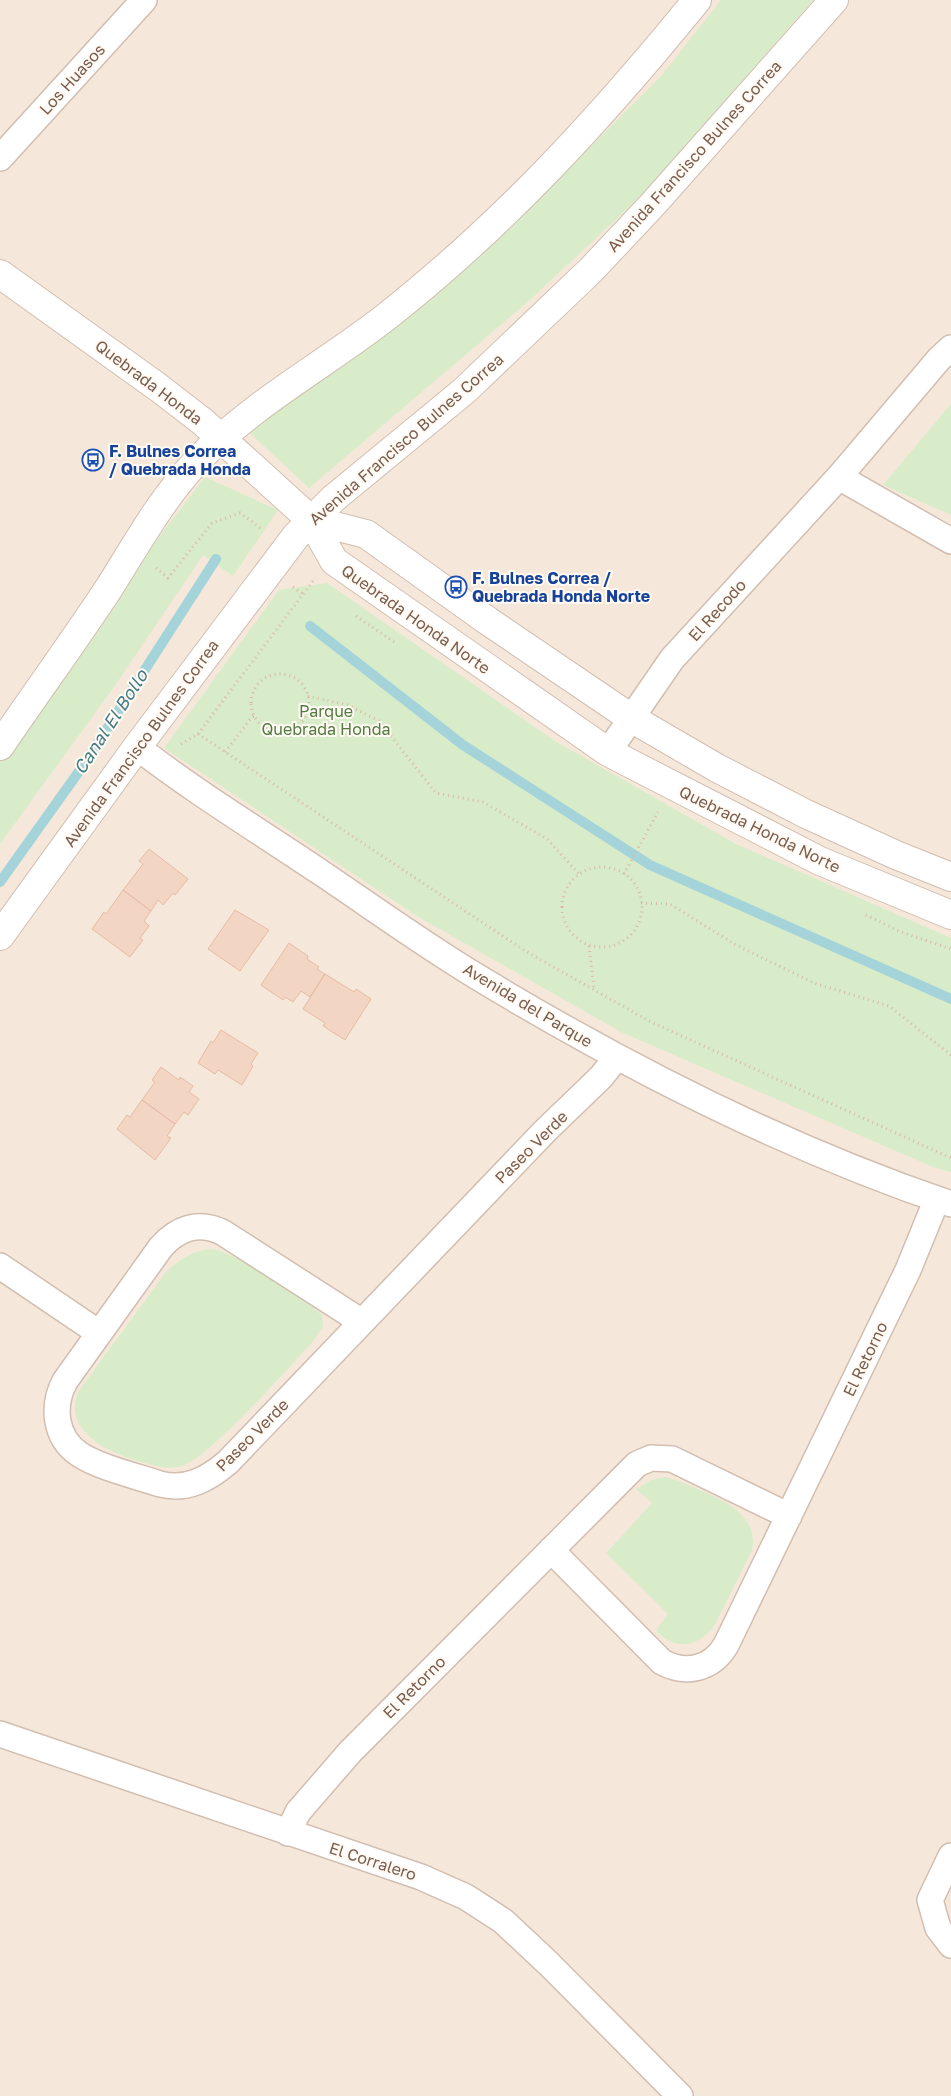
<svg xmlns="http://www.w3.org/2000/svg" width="951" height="2096" font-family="'Golos Text',sans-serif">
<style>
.residential{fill:#f5e8da}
.green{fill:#d8ecc9}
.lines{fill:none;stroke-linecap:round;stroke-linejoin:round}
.stream{stroke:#a5d3da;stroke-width:10}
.building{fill:#f3d5c3;stroke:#e6bba3}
.minor-casing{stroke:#d1beb0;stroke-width:28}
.tertiary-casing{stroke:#d1beb0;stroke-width:30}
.path{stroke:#d9b8a5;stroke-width:3;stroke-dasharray:1 4;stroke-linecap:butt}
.minor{stroke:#fff;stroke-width:25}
.tertiary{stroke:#fff;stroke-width:28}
.labels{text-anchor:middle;stroke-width:4;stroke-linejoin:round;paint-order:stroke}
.street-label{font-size:16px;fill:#7a5c4d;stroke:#fffaf3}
.transit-label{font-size:16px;font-weight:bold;fill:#164399;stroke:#fffaf3;text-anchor:start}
.park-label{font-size:16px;fill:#537a41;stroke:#fffaf3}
.water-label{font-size:18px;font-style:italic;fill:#437c86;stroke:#fffaf3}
</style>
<rect width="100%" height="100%" fill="#fdf6ec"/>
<path class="residential" d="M 0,0 L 951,0 L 951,2096 L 0,2096 Z"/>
<path class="green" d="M 721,0 L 813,0 L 644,193 L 531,299 L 309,488 L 249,432 L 372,338 L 516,222 L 661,76 Z
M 951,404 L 951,515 L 883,485 Z
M 205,477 L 278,510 L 233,576 L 203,555 L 114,687 L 0,844 L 0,756 L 130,575 Z
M 327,583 L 555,741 L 736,844 L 951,938 L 951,1172 L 933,1167 L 621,1032 L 415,915 L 164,748 L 279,590 Z
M 211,1249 C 234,1251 289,1292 311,1306 L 322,1315 L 323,1327 L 310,1345 C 286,1370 207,1461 179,1467 C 159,1471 112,1454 96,1442 C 78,1428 70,1414 78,1392 L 166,1272 C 180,1259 192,1251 211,1249 Z
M 665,1477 C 678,1480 689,1485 702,1491 C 727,1502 759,1517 752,1550 L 714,1626 C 698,1648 674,1651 656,1630 L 668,1614 L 606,1553 L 652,1503 L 636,1489 L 651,1480 Z"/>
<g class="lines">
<path class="stream" d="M 310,626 L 463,745 L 650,865 L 951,999
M 0,882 L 85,763 L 216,559"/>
</g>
<path class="building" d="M 149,849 L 188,879 L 175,895 L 173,893 L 163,905 L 158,900 L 151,911 L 123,890 L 143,864 L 139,861 Z
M 123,890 L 151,911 L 144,921 L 149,926 L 140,938 L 143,940 L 130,957 L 92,929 L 104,912 L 106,914 Z
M 235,910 L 269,930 L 240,971 L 208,949 Z
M 289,943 L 308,956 L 307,959 L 319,967 L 317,969 L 325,974 L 310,997 L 301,991 L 293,1002 L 285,997 L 283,1000 L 261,985 Z
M 325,974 L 354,992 L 356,989 L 371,999 L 345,1040 L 323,1026 L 325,1023 L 303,1009 Z
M 221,1030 L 258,1053 L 251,1064 L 253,1066 L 242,1085 L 218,1070 L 215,1074 L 198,1063 L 211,1041 L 213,1043 Z
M 161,1067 L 179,1080 L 180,1077 L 193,1086 L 189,1092 L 199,1099 L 188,1115 L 184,1112 L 175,1124 L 142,1100 L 155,1082 L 152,1080 Z
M 142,1100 L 175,1124 L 167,1136 L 171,1138 L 155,1160 L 117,1129 L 127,1115 L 130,1117 Z"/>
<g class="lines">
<g class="minor-casing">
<path id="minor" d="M 0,158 L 144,0
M 839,477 L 951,541
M 137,747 C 195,792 259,831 320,872 C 372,907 423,944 476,976 C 626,1067 785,1148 951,1204
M 608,752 L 672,659 L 839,477 L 939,359 L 951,348
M 0,1266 L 99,1333
M 362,1322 L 222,1232 C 198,1221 178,1228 161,1247 L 65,1381 C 52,1405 54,1437 79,1454 C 98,1467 136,1476 160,1484 C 187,1491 208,1479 228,1462 L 545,1131 L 601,1077 L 617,1057
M 551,1550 L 662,1662 C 686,1675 712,1669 726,1645 L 908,1270 L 937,1199
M 0,1734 L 421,1877 L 466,1897 L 503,1921 L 549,1964 L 680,2096
M 288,1833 L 298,1812 L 350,1752 L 637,1464 L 651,1458 L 672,1459 L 789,1516
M 951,1856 L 930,1900 L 938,1928 L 951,1945"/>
</g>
<g class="tertiary-casing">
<path id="tertiary" d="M 0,274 L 159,388 L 203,422 L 311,520 L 334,561 L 608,752 L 820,861 L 951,915
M 311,520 L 366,534 L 488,621 L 631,718 L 717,768 L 806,814 L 896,855 L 951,877
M 0,746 C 36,693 74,641 109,588 C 136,545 162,498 197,461 C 252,404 324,365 386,317 C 505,223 602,117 697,0
M 0,936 L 137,747 L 296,536 L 334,498 L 464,391 L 591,270 L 654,203 L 834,0"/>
</g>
<path class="path" d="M 156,568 L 168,578 L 212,523 L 240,513 L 263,530
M 293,587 L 303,594
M 356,616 L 394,642
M251 703a29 29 0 1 1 58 0a29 29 0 1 1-58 0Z
M 308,696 L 348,705 L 379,721 L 436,793 L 483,802 L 547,839 L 579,874
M 198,734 L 527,952 L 651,1022 L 951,1158
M 181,744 L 198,734 L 313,581
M 225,752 L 252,717 L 255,716
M562 907a40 40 0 1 1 80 0a40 40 0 1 1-80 0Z
M 624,874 L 658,812
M 641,903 L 670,904 L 736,945 L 814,983 L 889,1006 L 951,1055
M 866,915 L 901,932 L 951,949
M 589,946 L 594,989"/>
<use href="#minor" class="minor"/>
<use href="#tertiary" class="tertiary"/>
</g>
<defs>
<g id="bus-ring" transform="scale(1.125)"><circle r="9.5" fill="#fffaf3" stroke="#1a4fb4" stroke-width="1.5"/><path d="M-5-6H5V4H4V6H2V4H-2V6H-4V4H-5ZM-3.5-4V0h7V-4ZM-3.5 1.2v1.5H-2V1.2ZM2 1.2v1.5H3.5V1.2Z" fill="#1a4fb4"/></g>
</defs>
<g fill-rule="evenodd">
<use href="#bus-ring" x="93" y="460"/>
<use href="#bus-ring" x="456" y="587"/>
</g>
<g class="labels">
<g class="street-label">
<text transform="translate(72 79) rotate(-48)" y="6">Los Huasos</text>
<text transform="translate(694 156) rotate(-48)" y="6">Avenida Francisco Bulnes Correa</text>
<text transform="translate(149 382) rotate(37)" y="6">Quebrada Honda</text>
<text transform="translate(406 439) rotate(-41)" y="6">Avenida Francisco Bulnes Correa</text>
<text transform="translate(717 610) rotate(-48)" y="6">El Recodo</text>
<text transform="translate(416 619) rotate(35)" y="6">Quebrada Honda Norte</text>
<text transform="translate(141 743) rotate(-54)" y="6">Avenida Francisco Bulnes Correa</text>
<text transform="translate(760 829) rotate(26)" y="6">Quebrada Honda Norte</text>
<text transform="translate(528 1005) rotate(31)" y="6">Avenida del Parque</text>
<text transform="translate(531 1147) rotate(-45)" y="6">Paseo Verde</text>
<text transform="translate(865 1359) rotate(-64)" y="6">El Retorno</text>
<text transform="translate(252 1435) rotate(-45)" y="6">Paseo Verde</text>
<text transform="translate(414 1687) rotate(-45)" y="6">El Retorno</text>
<text transform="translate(373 1861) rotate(18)" y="6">El Corralero</text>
</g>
<g class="transit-label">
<text x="109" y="457">F. Bulnes Correa<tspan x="109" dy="18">/ Quebrada Honda</tspan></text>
<text x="472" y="584">F. Bulnes Correa /<tspan x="472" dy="18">Quebrada Honda Norte</tspan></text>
</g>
<g class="park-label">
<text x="326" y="717">Parque<tspan x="326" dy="18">Quebrada Honda</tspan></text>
</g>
<g class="water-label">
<text transform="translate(111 722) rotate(-57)" y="6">Canal El Bollo</text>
</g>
</g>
</svg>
